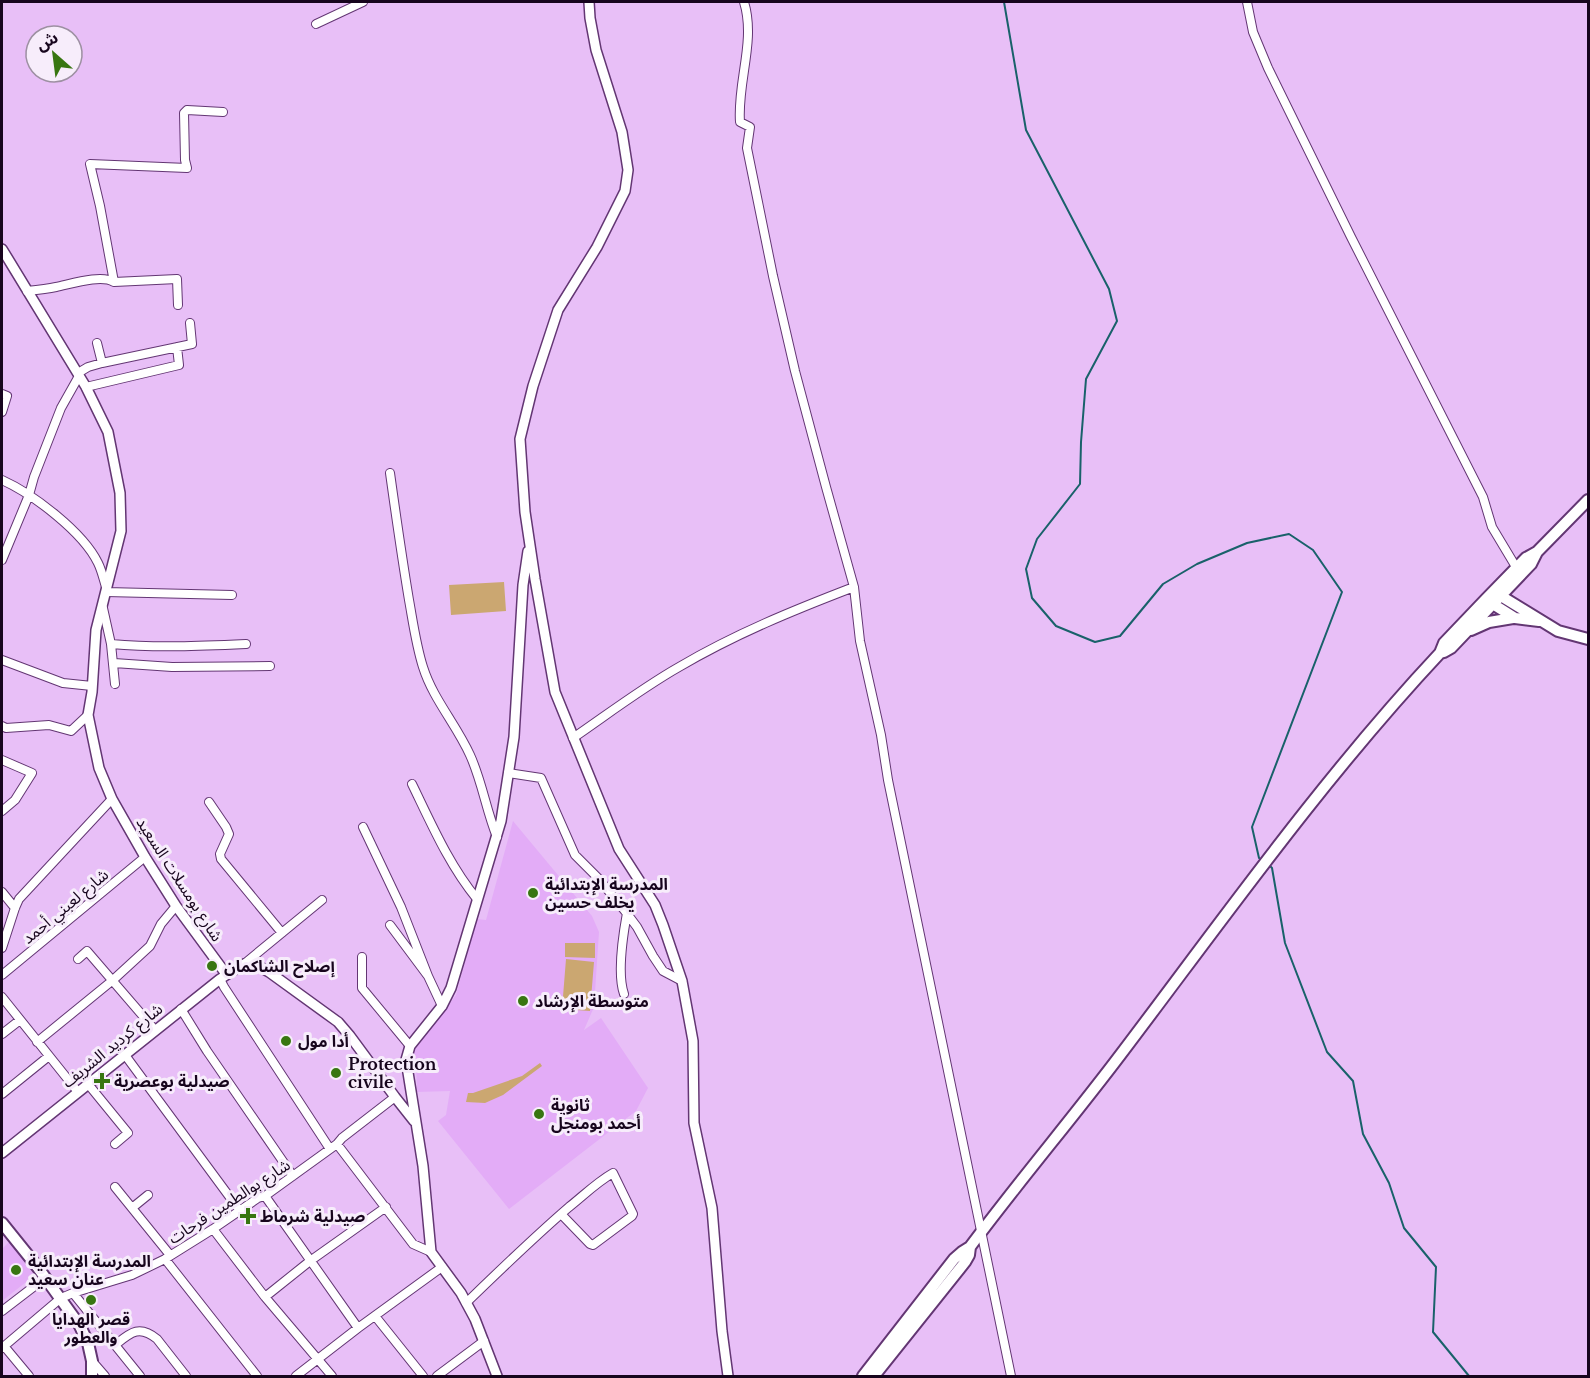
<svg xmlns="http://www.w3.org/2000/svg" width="1590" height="1378" font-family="'Libre Baskerville','Noto Sans Arabic',serif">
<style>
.built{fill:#e3acf7}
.grass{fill:#cba771}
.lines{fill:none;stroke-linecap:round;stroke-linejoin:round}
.stream{stroke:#19616a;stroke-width:2}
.minor-casing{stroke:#633673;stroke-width:10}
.tertiary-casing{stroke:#633673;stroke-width:12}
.secondary-casing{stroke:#633673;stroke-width:14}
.minor{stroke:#fff;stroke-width:8}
.tertiary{stroke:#fff;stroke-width:9}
.secondary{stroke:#fff;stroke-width:10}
.poi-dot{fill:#387611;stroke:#f7edfb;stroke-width:2}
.labels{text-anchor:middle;stroke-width:6;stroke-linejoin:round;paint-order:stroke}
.street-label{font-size:16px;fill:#17051d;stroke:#f7edfb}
.poi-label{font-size:16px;font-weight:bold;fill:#17051d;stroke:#f7edfb;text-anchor:start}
</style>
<rect width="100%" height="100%" fill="#e8bff7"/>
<path class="built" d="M 513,821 L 592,916 L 599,932 L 594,1007 L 584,1030 L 601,1018 L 648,1088 L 636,1111 L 509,1209 L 438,1121 L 446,1115 L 450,1091 L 417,1092 L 416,1063 L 413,1052 L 456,995 L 477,919 L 486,920 Z
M 9,1242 L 35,1275 L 2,1301 L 2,1249 Z"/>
<path class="grass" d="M 504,582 L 506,611 L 451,615 L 449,585 Z
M 565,943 L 595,943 L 595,958 L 565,957 Z
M 566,959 L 594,962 L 590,1011 L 562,1009 Z
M 540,1063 L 542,1066 L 503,1095 L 485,1103 L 466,1102 L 468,1093 L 473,1093 L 522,1076 Z"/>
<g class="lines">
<path class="stream" d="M 1004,2 L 1026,130 L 1109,289 L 1117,321 L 1086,379 L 1081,442 L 1080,484 L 1037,539 L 1026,569 L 1032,598 L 1056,626 L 1095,642 L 1120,636 L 1163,584 L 1197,564 L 1247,543 L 1289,534 L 1313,550 L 1342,592 L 1252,827 L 1259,858 L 1263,861
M 1268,864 L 1272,868 L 1285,943 L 1327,1052 L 1353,1081 L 1363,1134 L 1389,1183 L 1404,1228 L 1436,1267 L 1433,1332 L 1469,1376"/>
<g class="minor-casing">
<path id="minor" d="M 744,2 C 756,41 737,82 740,122 L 750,127 L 747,148 L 773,276 L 795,371 L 826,487 L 854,587 L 860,641 L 881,735 L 888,780 L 1011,1376
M 1247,2 L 1253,32 L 1268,68 L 1351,237 L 1483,497 L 1492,527 L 1516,567
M 316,24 L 363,2
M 114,282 L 100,206 L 90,164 L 187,168 L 185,160 L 184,113 L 187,110 L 223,112
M 27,291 C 37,290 47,289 56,287 C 71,284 101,274 114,282 L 177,279 L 178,305
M 97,343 L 102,363
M 78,373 L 88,367 L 102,363 L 192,344 L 190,323
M 86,387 L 179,365 L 177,347
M 2,394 L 7,396 L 2,412
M 390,473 C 396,516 402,558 409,600 C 413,622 416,645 423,667 C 433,699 456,724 470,755 C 482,781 486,810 497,837
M 2,480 C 33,494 83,532 98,563 C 102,571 104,581 107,590
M 2,560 L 29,495 L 34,477 L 61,408 L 79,376
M 106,592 L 232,595
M 103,608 L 111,644 L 115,684
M 111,644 C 156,648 201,646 246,644
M 2,660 L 63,683 L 92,686
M 114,663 L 172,667 L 270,666
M 2,726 L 6,728 L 49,725 L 71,731 L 88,715
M 573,738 C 608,714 642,688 679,667 C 735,634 794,610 854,587
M 2,760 L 32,773 L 15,800 L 2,811
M 508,773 L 541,778 L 575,855 L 598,878 L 625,911 L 637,927 L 653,956 L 663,971 L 682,981
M 412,784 C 431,823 449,865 477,899
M 209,802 L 226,827 L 229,834 L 220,854 L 221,859 L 282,933
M 363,827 L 401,907 L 428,976
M 2,892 L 15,908
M 390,925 L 428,976 L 442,1006
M 2,948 L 15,908 L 19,899 L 112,799
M 362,957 L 362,988 L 410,1046
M 78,959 L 87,951 L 155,1030
M 244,964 L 322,900
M 2,975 L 145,857
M 220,979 L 224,987 L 330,1149
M 624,994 C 617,974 623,935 627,913
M 2,997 L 78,1092
M 181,1009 L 207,1051 L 293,1176
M 2,1034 L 20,1020
M 37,1042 L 113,980 L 150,946 L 161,924 L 176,906
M 125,1055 L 240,1211
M 88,1084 L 128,1133 L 115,1144
M 2,1094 L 49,1056
M 337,1144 L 413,1244 L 431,1252
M 115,1187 L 170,1255
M 265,1196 L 358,1328
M 132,1208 L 148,1195
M 213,1229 L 265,1297 L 332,1376
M 165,1259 L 257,1376
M 73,1293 L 140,1376
M 265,1297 L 310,1261 L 386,1207
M 466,1303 C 500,1270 533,1238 569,1207 C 583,1196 597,1182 613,1173 L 633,1214 L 632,1216 L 593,1245 L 590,1244 L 561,1214
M 2,1311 L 45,1278
M 375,1316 L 423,1376
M 115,1345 C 130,1333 139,1324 157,1339 L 186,1376
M 4,1346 L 29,1376
M 2,1348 L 61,1298 L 73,1293 L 132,1275 L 165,1259 L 213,1229 L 258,1198 L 265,1196 L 337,1144 L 342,1138 L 395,1097
M 92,1361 L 105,1376
M 296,1376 L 358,1328 L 442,1267
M 437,1376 L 484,1341"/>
</g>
<g class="tertiary-casing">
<path id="tertiary" d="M 589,2 L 590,18 L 596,50 L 622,132 L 628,170 L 625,191 L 597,247 L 558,310 L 533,386 L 520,439 L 525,512 L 535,579 L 555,692 L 619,849 L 655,905 L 663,925 L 682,981 L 693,1041 L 694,1123 L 712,1208 L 722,1331 L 728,1376
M 2,249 L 86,387 L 108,432 L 120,493 L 121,531 L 96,630 L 92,692 L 88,715 L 99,768 L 112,799 L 145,857 L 176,906 L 226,974
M 2,1153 L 220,979 L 244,964 L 255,964 L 269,972 L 338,1022 L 350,1036 L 395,1097 L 414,1121
M 497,1376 L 475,1319 L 461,1293 L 431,1252 L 423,1166 L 406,1060 L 410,1046 L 442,1006 L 451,988 L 501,821 L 514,737 L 523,585 L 528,551"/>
</g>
<g class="secondary-casing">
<path id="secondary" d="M 1496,593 L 1558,631 L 1588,639
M 1488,601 L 1515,618 L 1539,621
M 1471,630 L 1489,622 L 1513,618
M 1440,653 L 1444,652 L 1451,648 L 1531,564 L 1537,552
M 2,1223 L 39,1269 L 80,1326 L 88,1343 L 92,1361 L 92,1376
M 863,1376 L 954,1259 L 962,1252 L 970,1247 C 1019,1181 1072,1119 1121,1054 C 1224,918 1323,778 1440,653 L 1444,643 L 1486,599 L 1526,558 L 1537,552 L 1588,500
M 874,1376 L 965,1262 L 969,1255 L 970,1247"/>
</g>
<use href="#minor" class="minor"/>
<use href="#tertiary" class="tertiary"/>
<use href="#secondary" class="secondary"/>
</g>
<g class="poi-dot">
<circle cx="533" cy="893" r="6"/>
<circle cx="212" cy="966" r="6"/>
<circle cx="523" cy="1001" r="6"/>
<circle cx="286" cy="1041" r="6"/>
<circle cx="336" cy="1073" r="6"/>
<path d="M99 1072h6v6h6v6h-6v6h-6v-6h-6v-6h6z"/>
<circle cx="539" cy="1114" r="6"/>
<path d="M245 1207h6v6h6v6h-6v6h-6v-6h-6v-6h6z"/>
<circle cx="16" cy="1270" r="6"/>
<circle cx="91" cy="1300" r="6"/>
</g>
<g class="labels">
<g class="street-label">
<text transform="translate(180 879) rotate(57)" y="6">شارع بومسلات السعيد</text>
<text transform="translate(65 906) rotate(-40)" y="6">شارع لعبني أحمد</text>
<text transform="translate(112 1045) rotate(-39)" y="6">شارع كرديد الشريف</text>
<text transform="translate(229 1201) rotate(-33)" y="6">شارع بوالطمين فرحات</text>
</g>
<g class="poi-label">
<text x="545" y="890">المدرسة الإبتدائية<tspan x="545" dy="18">يخلف حسين</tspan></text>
<text x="224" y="972">إصلاح الشاكمان</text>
<text x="535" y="1007">متوسطة الإرشاد</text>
<text x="298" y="1047">أدا مول</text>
<text x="348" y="1070">Protection<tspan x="348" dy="18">civile</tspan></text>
<text x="114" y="1087">صيدلية بوعصرية</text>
<text x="551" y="1111">ثانوية<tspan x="551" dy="18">أحمد بومنجل</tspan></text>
<text x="260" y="1222">صيدلية شرماط</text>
<text x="28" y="1267">المدرسة الإبتدائية<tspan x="28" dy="18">عنان سعيد</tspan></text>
<text x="91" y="1325" text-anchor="middle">قصر الهدايا<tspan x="91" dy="18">والعطور</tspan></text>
</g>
</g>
<rect width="1590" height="1378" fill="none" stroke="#17051d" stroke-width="6"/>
<g transform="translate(54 54) rotate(332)"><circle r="28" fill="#f7edfb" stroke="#9d90a2" stroke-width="1.5"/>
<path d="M0-4.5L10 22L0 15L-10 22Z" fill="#387611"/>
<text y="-9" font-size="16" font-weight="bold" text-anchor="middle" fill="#17051d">ش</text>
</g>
</svg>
